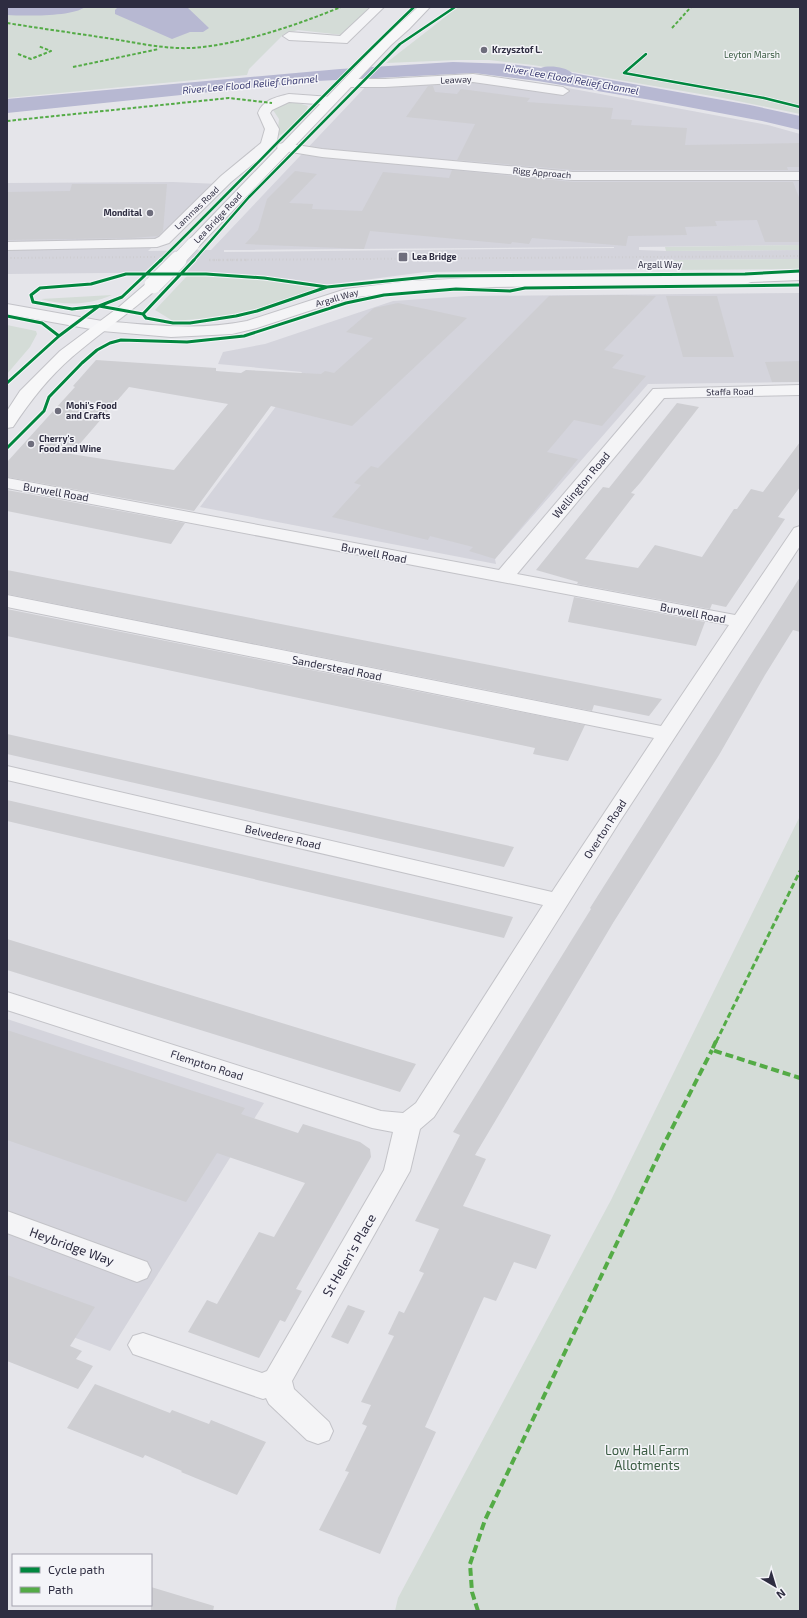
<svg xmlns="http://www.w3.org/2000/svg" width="807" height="1618" font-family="'Exo 2',sans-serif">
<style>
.built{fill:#d4d4dc;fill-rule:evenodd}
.green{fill:#d4dcd7}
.water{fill:#b7b8d2}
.building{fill:#ceced2;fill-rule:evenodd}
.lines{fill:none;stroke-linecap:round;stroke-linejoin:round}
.minor-casing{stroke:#c3c3c8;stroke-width:2}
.tertiary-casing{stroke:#c3c3c8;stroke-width:2}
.primary-casing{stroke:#c2c2c7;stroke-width:2}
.minor{fill:#f4f4f6;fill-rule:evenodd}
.tertiary{fill:#f4f4f6;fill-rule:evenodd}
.primary{fill:#f7f7f8;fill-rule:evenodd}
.rail-far1{stroke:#cecdd1;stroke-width:2;stroke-dasharray:1 2.5;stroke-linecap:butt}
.rail{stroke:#cecdd1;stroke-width:2.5;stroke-dasharray:1.5 3;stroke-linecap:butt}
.primary-bridge-far1-casing{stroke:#c2c2c7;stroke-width:14;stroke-linecap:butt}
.primary-bridge-casing{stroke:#c2c2c7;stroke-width:18;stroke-linecap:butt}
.primary-bridge-far1{stroke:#f7f7f8;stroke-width:13}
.primary-bridge{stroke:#f7f7f8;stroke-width:17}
.quiet-far2{stroke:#54ab46;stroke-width:2;stroke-dasharray:3.5 2;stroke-linecap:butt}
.quiet-far1{stroke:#54ab46;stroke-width:3;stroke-dasharray:6 3;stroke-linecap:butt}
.quiet{stroke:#54ab46;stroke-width:4;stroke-dasharray:8 4;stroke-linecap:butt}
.cycleway-far1-casing{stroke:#f4f4f8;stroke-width:4}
.cycleway-casing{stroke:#f4f4f8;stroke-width:5}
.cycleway-far1{stroke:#00873e;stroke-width:2.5}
.cycleway{stroke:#00873e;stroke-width:3}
.poi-dot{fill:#6e6d7c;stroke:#f4f4f8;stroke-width:1.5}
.labels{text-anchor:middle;stroke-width:3;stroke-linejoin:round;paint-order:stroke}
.far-poi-label{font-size:9px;font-weight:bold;fill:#2e2d41;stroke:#f4f4f8;text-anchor:start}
.far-park-label{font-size:9px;fill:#3b5c43;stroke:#f4f4f8}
.far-street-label{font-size:9px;fill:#2e2d41;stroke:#f4f4f8}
.far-water-label{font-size:10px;font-style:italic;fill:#3a3b72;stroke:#f4f4f8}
.street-label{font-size:11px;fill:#2e2d41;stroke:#f4f4f8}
.near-street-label{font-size:13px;fill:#2e2d41;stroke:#f4f4f8}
.near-park-label{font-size:13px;fill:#3b5c43;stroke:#f4f4f8}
</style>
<rect width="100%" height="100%" fill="#e5e5ea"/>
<path class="built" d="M 474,77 L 557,86 L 768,125 L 800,134 L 800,245 L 639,247 L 639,250 L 666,251 L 800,250 L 800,259 L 670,260 L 671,262 L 653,262 L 655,269 L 425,272 L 326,285 L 290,279 L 205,272 L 7,274 L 7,183 L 173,182 L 219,184 L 148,251 L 211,250 L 372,80 ZM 614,247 L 614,248 L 224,252 L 224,250 Z
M 800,293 L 800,382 L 648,384 L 495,559 L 496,564 L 200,507 L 302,372 L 218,364 L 223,352 L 265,344 L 393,301 L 468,296 Z
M 7,1019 L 264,1103 L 110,1351 L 7,1312 Z"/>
<path class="green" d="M 7,7 L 371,7 L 342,35 L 298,30 L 284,34 L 249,69 L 247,75 L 7,98 Z
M 458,7 L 800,7 L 800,114 L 723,98 L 533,65 L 489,60 L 458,60 L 386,63 Z
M 291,101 L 308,106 C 304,119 288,130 277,137 L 279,119 L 273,110 L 277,106 Z
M 800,245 L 800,250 L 666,251 L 665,247 Z
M 800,259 L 800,269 L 673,270 L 670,260 Z
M 188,275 L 250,278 L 321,288 L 247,312 L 224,317 L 173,321 L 155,310 Z
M 112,295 C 89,305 65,306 41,299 Z
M 7,325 L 36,331 L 37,334 L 30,347 L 7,374 Z
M 800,816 L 800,1611 L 395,1611 L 398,1598 L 611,1200 Z"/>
<path class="water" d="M 7,7 L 85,7 C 72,17 24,16 7,15 Z
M 118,7 L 187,7 L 209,28 L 203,32 L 190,32 L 172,39 L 115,14 L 115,10 Z
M 453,62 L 510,64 L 541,68 C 549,65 566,67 572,73 L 750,105 L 800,116 L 800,130 L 762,121 L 651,100 L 538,81 L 474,73 L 317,81 L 7,113 L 7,99 L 340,69 Z"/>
<path class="building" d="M 428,86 L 433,86 L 435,92 L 457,94 L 461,89 L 530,98 L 527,102 L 613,108 L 611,119 L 632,120 L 631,125 L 687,128 L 685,145 L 800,143 L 800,167 L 787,167 L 788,170 L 573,170 L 457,160 L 475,124 L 406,117 Z
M 452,170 L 573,182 L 793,182 L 800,200 L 800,242 L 765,242 L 757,220 L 715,221 L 717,226 L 685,227 L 687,235 L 628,236 L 626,246 L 532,238 L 529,244 L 512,242 L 511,244 L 370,231 L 364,249 L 245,244 L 258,230 L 267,199 L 295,171 L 317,174 L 289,203 L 313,204 L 312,209 L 362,211 L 383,172 L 449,178 Z
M 72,184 L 167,184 L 163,231 L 158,236 L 131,238 L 7,240 L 7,192 L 70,191 Z
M 620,295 L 656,296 L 604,350 L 624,355 L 612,368 L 646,376 L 602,426 L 574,420 L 547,452 L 578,459 L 495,559 L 469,551 L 473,547 L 430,536 L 428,540 L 332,517 L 361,485 L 354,483 L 371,466 L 378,468 L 549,296 Z
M 666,296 L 717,296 L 734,357 L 683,357 Z
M 398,303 L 467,318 L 352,426 L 271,406 L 194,511 L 7,477 L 7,462 L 75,387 L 73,386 L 96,360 L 216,368 L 216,371 L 241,373 L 246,370 L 321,374 L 325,371 L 334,373 L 373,338 L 346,332 L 374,308 ZM 129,387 L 228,404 L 174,470 L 71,454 Z
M 800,361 L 800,382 L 772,382 L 765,362 Z
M 677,403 L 699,407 L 640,483 L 631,493 L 635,494 L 585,559 L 638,568 L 655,545 L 702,557 L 734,509 L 737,509 L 751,489 L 763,492 L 800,442 L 800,487 L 778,517 L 785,519 L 726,607 L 712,604 L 710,609 L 577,584 L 578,582 L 536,570 L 603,487 L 609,488 Z
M 7,490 L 185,523 L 171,544 L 7,511 Z
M 7,570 L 662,699 L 649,716 L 594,705 L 592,711 L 7,594 Z
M 800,577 L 800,632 L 793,630 L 765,675 L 719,755 L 613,923 L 475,1155 L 486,1159 L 463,1206 L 551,1235 L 536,1269 L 514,1262 L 496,1301 L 484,1297 L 425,1427 L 436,1432 L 380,1554 L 319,1530 L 349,1472 L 345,1471 L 367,1426 L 362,1424 L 371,1405 L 361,1402 L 394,1336 L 388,1334 L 399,1311 L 404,1313 L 424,1273 L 419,1271 L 439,1229 L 415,1221 L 460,1135 L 453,1132 L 571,941 L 591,909 L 590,908 Z
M 574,597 L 705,622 L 696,646 L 568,622 Z
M 7,609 L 585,725 L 568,761 L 533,754 L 535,748 L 7,636 Z
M 7,734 L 514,847 L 504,867 L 7,754 Z
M 7,800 L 513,917 L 504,938 L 7,821 Z
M 7,939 L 56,954 L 416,1064 L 400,1092 L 7,970 Z
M 7,1030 L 245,1108 L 241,1114 L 298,1133 L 303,1124 L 360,1142 L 370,1149 L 371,1157 L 296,1289 L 302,1291 L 285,1322 L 280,1320 L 259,1358 L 188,1332 L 207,1300 L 217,1304 L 259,1232 L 274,1237 L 305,1183 L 217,1153 L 186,1202 L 7,1140 Z
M 7,1275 L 95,1307 L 70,1346 L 82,1351 L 76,1359 L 93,1366 L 78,1389 L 7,1361 Z
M 348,1305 L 365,1311 L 348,1344 L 331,1337 Z
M 95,1384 L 170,1413 L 172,1410 L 209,1424 L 211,1420 L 266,1442 L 237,1495 L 181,1472 L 182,1471 L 145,1455 L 143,1458 L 67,1428 Z
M 151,1587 L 214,1606 L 213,1611 L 151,1611 Z"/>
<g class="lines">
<g class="minor-casing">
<path id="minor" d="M 371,7 L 384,7 L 347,43 L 289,40 L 283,36 L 289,32 L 340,36 Z
M 473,74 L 563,87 L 569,91 L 563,95 L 473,82 L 385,87 L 348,87 L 342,83 L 348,79 L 385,79 Z
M 289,94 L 331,97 L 337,101 L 331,105 L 289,102 L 272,110 L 270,113 L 279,129 L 277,140 L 271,149 L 231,182 L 169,243 L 157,247 L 7,250 L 7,242 L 155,239 L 159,237 L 221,176 L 261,143 L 265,129 L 258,113 C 263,100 276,97 289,94 Z
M 284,143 L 322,149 L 573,172 L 800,172 L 800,180 L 573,180 L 322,157 L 279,150 L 277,147 L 279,144 Z
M 800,272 L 800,280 L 751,282 L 743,285 L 490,287 L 409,291 L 348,298 L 257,328 L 232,334 L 171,337 L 102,331 L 96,329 L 94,326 L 96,323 L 102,321 C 150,325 199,331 247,321 L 346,289 L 409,281 L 490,277 L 743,275 L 751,274 Z
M 800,385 L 800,395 L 664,398 L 517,574 L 735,615 L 794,528 L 800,526 L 800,546 L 620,821 L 434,1117 L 420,1129 L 410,1171 L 292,1381 L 294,1389 L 329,1422 L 333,1431 L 329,1440 L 318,1444 L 307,1440 L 269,1404 L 266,1398 L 263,1399 L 133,1354 L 128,1345 L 133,1336 L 143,1333 L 262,1373 L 267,1371 L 384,1170 L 393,1132 L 372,1128 L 7,1010 L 7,992 L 381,1111 L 403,1113 L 416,1103 L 543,905 L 7,780 L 7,766 L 552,892 L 654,738 L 7,607 L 7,595 L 661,726 L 729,625 L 7,488 L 7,478 L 499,570 L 653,389 Z
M 7,1211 L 147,1262 L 151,1270 L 147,1278 L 137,1282 L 7,1233 Z"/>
</g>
<g class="tertiary-casing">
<path id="tertiary" d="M 7,304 L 102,321 L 108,323 L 110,326 L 108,329 L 102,331 L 7,314 Z"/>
</g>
<g class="primary-casing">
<path id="primary" d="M 418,7 L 430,7 L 409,29 L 391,45 L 198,247 L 188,247 L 186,244 L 188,241 L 383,39 Z
M 153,280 L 158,282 L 161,285 L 158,288 C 131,312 100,333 72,357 C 49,377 30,401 13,427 L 7,428 L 7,411 L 20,391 L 60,351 L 119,307 L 148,282 Z"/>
</g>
<use href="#minor" class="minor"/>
<use href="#tertiary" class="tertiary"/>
<use href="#primary" class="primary"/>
<path class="rail-far1" d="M 7,258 L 156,257
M 209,260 L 800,256"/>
<path class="rail" d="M 209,260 L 247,260"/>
<g class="primary-bridge-far1-casing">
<path id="primary-bridge-far1" d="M 177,261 L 193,244"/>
</g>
<g class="primary-bridge-casing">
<path id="primary-bridge" d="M 153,285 L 178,260"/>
</g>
<use href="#primary-bridge-far1" class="primary-bridge-far1"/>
<use href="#primary-bridge" class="primary-bridge"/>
<path class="quiet-far2" d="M 7,23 C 44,29 81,34 119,40 C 142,44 167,49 191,48 C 239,45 297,25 341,7
M 672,28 L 691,7
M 18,54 L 31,59 L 51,51 L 38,46
M 73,67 L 159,49
M 7,121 L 229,98 L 272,103"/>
<path class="quiet-far1" d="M 716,1042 L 800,871"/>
<path class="quiet" d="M 716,1041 L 712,1050 L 800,1078
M 478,1611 L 472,1592 L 470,1564 L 485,1520 L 664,1144 L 712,1050"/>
<g class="cycleway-far1-casing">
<path id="cycleway-far1" d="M 646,54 L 624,73 L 764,98 L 800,107
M 160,261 C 245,177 327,90 414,7
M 193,261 L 249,197 L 400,44 L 455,7"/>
</g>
<g class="cycleway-casing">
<path id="cycleway" d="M 126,274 L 206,274 L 264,278 L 327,287 L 257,311 L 236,316 L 190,323 L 173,323 L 146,318 L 143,314 L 99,306 L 72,309 L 33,302 L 31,295 L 40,288 L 91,284 Z
M 327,287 L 437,276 L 745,274 L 800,271
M 143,314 L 194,260
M 7,316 L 42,323 L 59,336
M 59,336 L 99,306 L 122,297 L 161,260
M 7,383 L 59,336
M 7,448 L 44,411 L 49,397 L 82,363 L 97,350 L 110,343 L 121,340 L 187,342 L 244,336 L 346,303 L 384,295 L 456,289 L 510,291 L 525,288 L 800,285"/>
</g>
<use href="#cycleway-far1" class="cycleway-far1"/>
<use href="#cycleway" class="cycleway"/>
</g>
<g class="poi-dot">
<circle cx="484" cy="50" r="4"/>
<circle cx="150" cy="213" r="4"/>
<rect x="398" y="252" width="10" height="10" rx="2"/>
<circle cx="58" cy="411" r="4"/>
<circle cx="31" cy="444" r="4"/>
</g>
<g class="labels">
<g class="far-poi-label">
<text x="492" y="53">Krzysztof L.</text>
<text x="142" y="216" text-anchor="end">Mondital</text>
<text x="412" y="260">Lea Bridge</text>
<text x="66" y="409">Mohi's Food<tspan x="66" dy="10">and Crafts</tspan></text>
<text x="39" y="442">Cherry's<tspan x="39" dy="10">Food and Wine</tspan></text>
</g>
<g class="far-park-label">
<text x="752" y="58">Leyton Marsh</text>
</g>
<g class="far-street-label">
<text transform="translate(456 80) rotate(-3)" y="3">Leaway</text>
<text transform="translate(542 173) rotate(5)" y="3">Rigg Approach</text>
<text transform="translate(197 208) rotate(-44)" y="3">Lammas Road</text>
<text transform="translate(218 218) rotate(-47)" y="3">Lea Bridge Road</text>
<text x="660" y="268">Argall Way</text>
<text transform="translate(337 298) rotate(-16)" y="3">Argall Way</text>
<text transform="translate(730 392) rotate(-1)" y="3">Staffa Road</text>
</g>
<g class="far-water-label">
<text transform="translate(572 79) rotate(10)" y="4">River Lee Flood Relief Channel</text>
<text transform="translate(250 84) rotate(-5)" y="4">River Lee Flood Relief Channel</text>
</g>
<g class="street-label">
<text transform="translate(581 485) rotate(-50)" y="4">Wellington Road</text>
<text transform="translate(56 492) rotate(10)" y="4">Burwell Road</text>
<text transform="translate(374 553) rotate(11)" y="4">Burwell Road</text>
<text transform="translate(693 613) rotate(11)" y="4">Burwell Road</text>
<text transform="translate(337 668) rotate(11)" y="4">Sanderstead Road</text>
<text transform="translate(605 829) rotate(-57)" y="4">Overton Road</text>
<text transform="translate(283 837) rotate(13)" y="4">Belvedere Road</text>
<text transform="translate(207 1065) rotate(18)" y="4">Flempton Road</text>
</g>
<g class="near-street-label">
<text transform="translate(72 1246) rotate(20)" y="5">Heybridge Way</text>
<text transform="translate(349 1255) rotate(-60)" y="5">St Helen's Place</text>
</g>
<g class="near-park-label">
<text x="647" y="1455">Low Hall Farm<tspan x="647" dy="15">Allotments</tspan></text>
</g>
</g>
<rect width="807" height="1618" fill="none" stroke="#2e2d41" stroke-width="16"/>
<rect x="12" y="1554" width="140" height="52" fill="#f4f4f8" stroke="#a5a4af"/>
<rect x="20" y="1567" width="20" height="6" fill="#00873e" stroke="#a5a4af"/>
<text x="48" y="1574" font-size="12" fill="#2e2d41">Cycle path</text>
<rect x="20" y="1587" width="20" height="6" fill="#54ab46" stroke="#a5a4af"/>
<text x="48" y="1594" font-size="12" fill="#2e2d41">Path</text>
<g transform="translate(775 1586) rotate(142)" stroke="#f4f4f8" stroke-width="3" paint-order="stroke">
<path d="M0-3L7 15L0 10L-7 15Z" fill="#2e2d41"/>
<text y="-6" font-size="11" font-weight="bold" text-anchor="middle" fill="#2e2d41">N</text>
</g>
</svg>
